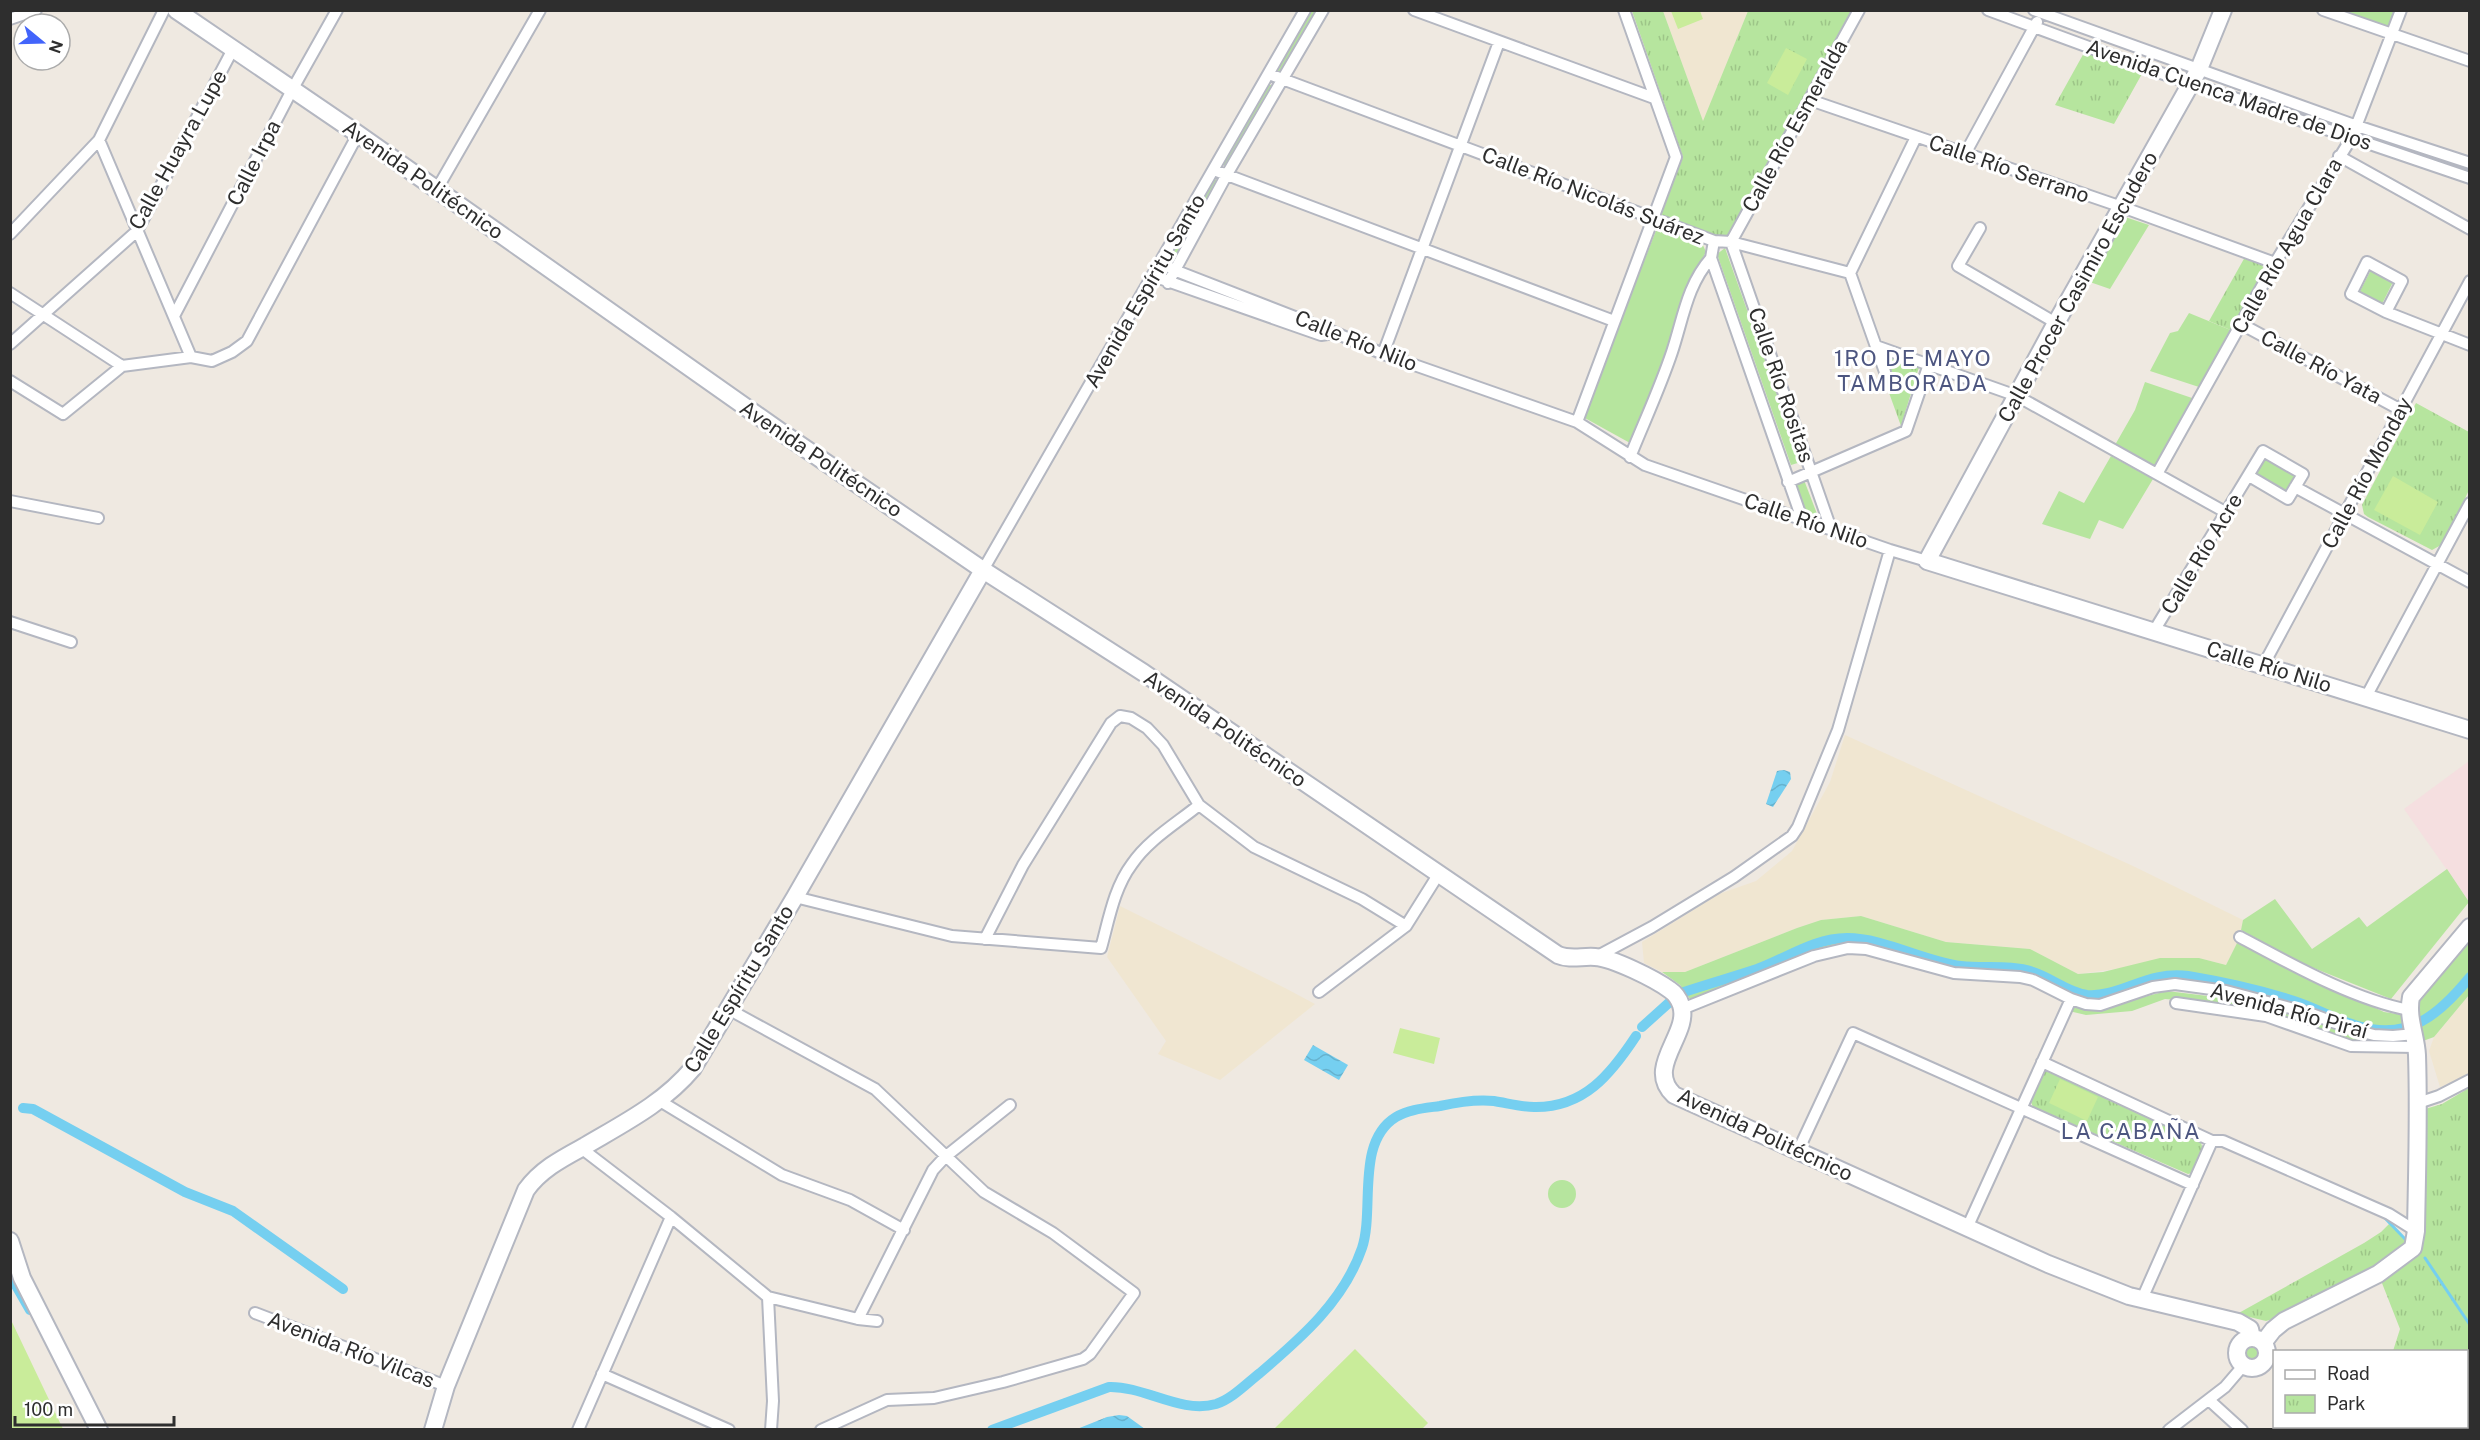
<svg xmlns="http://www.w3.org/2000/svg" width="2480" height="1440" font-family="'Public Sans',sans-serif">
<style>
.education{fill:#f0e6d1}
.medical{fill:#f5dfe0}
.grass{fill:#b6e59e}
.park{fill:url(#park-tufts)}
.pitch{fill:#c9ec9a}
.water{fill:url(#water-waves)}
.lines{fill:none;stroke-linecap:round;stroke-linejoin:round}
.stream{stroke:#75cff0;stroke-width:3}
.canal{stroke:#75cff0;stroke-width:10}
.street-casing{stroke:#b4b7c1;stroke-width:14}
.secondary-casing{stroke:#b4b7c1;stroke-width:20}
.street{stroke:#fff;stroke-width:10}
.secondary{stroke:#fff;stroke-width:16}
.labels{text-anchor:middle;stroke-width:6;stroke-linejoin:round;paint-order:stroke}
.street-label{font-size:21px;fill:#2e2e2e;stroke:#fff}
.neighbourhood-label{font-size:22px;letter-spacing:1.5px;fill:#4d5680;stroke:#fff}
</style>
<defs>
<pattern id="park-tufts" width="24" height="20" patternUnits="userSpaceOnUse" patternTransform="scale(1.5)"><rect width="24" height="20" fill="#b6e59e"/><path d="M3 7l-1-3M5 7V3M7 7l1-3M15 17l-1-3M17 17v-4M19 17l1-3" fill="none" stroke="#9dc588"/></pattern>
<pattern id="water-waves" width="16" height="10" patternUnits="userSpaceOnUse" patternTransform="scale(1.5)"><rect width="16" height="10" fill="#75cff0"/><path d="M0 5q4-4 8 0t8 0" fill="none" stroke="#66b2ce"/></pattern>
</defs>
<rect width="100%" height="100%" fill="#efe9e1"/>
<path class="education" d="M 1663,11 L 1748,11 L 1703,122 Z
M 1845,735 L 2133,866 L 2243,920 L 2240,937 L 2226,965 L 2199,958 L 2078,974 L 2030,949 L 1946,942 L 1861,916 L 1821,920 L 1797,928 L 1685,972 L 1662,972 L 1644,963 L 1642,942 L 1719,894 L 1756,881 L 1792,851 L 1830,782 Z
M 1120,906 L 1285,988 L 1315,1004 L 1220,1080 L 1158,1054 L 1166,1041 L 1107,957 Z
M 2469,995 L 2469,1075 L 2440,1087 L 2429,1051 L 2434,1037 Z"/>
<path class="medical" d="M 2469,761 L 2469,901 L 2404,809 Z"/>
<path class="grass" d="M 1310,11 L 1318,11 L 1281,73 L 1276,70 Z
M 1266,85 L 1273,85 L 1226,165 L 1222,165 Z
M 1213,178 L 1218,181 L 1173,265 L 1167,262 Z
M 2125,217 L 2149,225 L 2110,289 L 2087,281 Z
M 1657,228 L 1702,243 L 1706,252 L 1684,292 L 1667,350 L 1630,443 L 1583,417 Z
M 1725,248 L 1801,462 L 1791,465 L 1717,254 Z
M 2371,270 L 2393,282 L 2382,304 L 2359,293 Z
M 2189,313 L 2233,331 L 2199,387 L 2150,371 L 2170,333 L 2178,331 Z
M 2145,382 L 2192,398 L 2157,468 L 2115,445 L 2135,410 Z
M 2111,456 L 2153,479 L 2123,529 L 2099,520 L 2090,539 L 2042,524 L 2059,491 L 2084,503 Z
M 2266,457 L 2297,475 L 2286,494 L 2255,476 Z
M 1804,480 L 1819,519 L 1804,512 L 1794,484 Z
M 2447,869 L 2469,902 L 2391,999 L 2301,963 L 2241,930 L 2243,920 L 2275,899 L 2312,949 L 2359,917 L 2367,927 Z
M 1861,916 L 1946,942 L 2030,949 L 2078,974 L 2103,972 L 2160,958 L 2199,958 L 2226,965 L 2237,943 L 2384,1012 L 2403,1015 L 2410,1030 L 2391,1033 L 2374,1031 L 2175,980 L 2099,1001 L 2088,1001 L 2038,978 L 1954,969 L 1867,945 L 1813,952 L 1690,999 L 1680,985 L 1662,972 L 1685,972 L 1797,928 L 1821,920 Z
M 2469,940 L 2469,995 L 2434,1037 L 2423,1041 L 2417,1005 Z
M 2167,991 L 2224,998 L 2299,1017 L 2351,1035 L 2407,1038 L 2407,1045 L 2353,1042 L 2263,1011 L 2215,1003 L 2165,999 L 2132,1011 L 2086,1015 L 2069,1011 L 2073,1004 L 2100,1008 Z
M1548 1194a14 14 0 1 1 28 0a14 14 0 1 1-28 0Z
M2243 1354a9 9 0 1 1 18 0a9 9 0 1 1-18 0Z"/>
<path class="park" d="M 1632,11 L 1663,11 L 1703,121 L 1748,11 L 1851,11 L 1728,235 L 1716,237 L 1661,215 L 1683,157 Z
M 2343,11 L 2395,11 L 2389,27 Z
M 2085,51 L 2143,72 L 2114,124 L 2055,105 Z
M 2245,257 L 2262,264 L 2264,272 L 2233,331 L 2209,321 Z
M 1882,352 L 1919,367 L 1901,426 L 1884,379 L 1887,375 Z
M 2416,403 L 2469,432 L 2469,490 L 2443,544 L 2432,550 L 2368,517 L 2364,514 L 2362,505 Z
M 2045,1069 L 2049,1069 L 2200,1140 L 2203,1149 L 2192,1173 L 2188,1174 L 2033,1107 L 2031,1102 Z
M 2469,1088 L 2469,1403 L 2467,1402 L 2466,1352 L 2393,1351 L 2400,1329 L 2380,1278 L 2408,1260 L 2422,1249 L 2425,1230 L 2425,1109 L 2442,1104 Z
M 2390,1223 L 2409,1242 L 2396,1257 L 2276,1318 L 2266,1321 L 2237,1314 L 2364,1243 L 2381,1232 Z"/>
<path class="pitch" d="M 1671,11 L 1700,11 L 1703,19 L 1678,29 Z
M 1786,48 L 1807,59 L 1788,95 L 1767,83 Z
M 2393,476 L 2438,502 L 2420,535 L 2374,510 Z
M 1400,1028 L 1440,1038 L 1434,1064 L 1393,1053 Z
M 2060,1079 L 2098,1097 L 2087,1121 L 2049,1103 Z
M 11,1320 L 63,1429 L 11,1429 Z
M 1355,1349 L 1428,1423 L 1421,1430 L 1274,1429 Z"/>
<path class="water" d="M 1784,770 L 1790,772 L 1791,779 L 1773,807 L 1766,804 L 1777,771 Z
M 1313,1045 L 1348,1065 L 1339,1080 L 1304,1060 Z
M 1119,1415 L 1127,1416 L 1145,1429 L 1077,1429 L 1107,1417 Z"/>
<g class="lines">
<path class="stream" d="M 2383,1216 L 2405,1239
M 2425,1258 L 2470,1325"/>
<path class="canal" d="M 1684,992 C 1708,984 1733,977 1757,969 C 1787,958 1814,938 1847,938 C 1884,938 1923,961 1961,966 C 1984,969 2011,964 2033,972 C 2052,978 2067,992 2087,995 C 2119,998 2148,970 2188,976 C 2224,982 2260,990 2294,1001 C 2316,1008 2336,1020 2358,1026 C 2409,1041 2439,1015 2470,977
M 1642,1027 L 1672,1000
M 23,1108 L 33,1109 L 185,1192 L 233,1211 L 343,1289
M 10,1275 L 30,1310
M 992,1430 L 1109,1387 C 1145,1386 1180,1414 1216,1404 C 1232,1399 1247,1383 1260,1373 C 1301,1338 1344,1301 1362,1248 C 1375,1209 1355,1142 1396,1117 C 1409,1109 1426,1108 1440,1106 C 1458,1102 1475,1099 1494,1101 C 1507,1103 1520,1107 1534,1107 C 1584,1108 1611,1074 1636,1036"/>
<g class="street-casing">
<path id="street" d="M 1414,10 L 1654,98
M 1988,10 L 2143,67 L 2470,178
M 2034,10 L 2357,126 L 2470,163
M 2323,10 L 2470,61
M 10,19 L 36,10
M 1269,74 L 1714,241 L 1731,242 L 1850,273
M 1810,100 L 2122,207 L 2275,263
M 99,140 L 191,357
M 1965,154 L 2037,22
M 2339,156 L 2470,229
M 1214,170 L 1614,321
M 437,189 L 540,10
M 1980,228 L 1958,266 L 2056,323
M 10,234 L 99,140 L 164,10
M 1714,241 L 1711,258 L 1802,519
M 1731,242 L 1831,529
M 1731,242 L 1859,10
M 2367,262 L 2402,281 L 2386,312 L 2351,294 Z
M 1162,263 L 1174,270 L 1336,333 L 1383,354 L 1577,422 L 1645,465 L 1890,550 L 1927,561
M 1850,273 L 1916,137
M 1850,273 L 1885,372
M 1153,276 L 1321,335 L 1334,333
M 1168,283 L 1226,176 L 1323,10
M 10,293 L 122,366
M 2386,312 L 2470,345
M 174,316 L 292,90 L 337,10
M 2241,324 L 2401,410
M 10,344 L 137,231 L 233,49
M 1876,346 L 2017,396 L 2227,513
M 1383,354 L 1499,42
M 10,381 L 63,414 L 122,366 L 191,357 L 212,361 L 232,352 L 247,341 L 358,134
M 1577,422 L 1676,157 L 1624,10
M 1630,457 C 1644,422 1660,388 1672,352 C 1683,319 1687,285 1711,258
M 2157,474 L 2275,263 L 2352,137 L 2401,10
M 1788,482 L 1906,431 L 1929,364
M 2295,487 L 2470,582
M 10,501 L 98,518
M 983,570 L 1305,10
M 10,622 L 71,642
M 2154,631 L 2263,451 L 2303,474 L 2288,499 L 2249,476
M 2264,664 L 2470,281
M 2366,697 L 2470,503
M 795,897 L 952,936 L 1101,948 C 1109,919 1114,888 1132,864 C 1148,840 1177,823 1199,805
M 2240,937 C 2291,964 2352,999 2409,1010
M 985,939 L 1023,865 L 1111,723 L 1120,716 L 1131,718 L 1147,728 L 1163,745 L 1199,805 L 1254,847 L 1362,899 L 1406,926
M 1596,957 L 1652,927 L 1734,877 L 1792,836 L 1798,827 L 1838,730 L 1890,550
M 1319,992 L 1406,926 L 1438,875
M 2176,1003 L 2266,1016 L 2351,1046 L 2417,1047
M 728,1009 L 875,1089 L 984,1192 L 1053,1233 L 1134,1293 L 1090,1354 L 1083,1359 L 1003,1382 L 934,1398 L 887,1400 L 821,1430
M 1682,1009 L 1814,956 L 1848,948 L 1866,949 L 1954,973 L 2020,977 L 2033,980 L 2071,999 L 2086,1004 L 2100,1005 L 2153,987 L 2175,984 L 2226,991 L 2309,1013 L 2355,1030 L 2374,1035 L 2393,1036 L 2415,1034
M 2042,1062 L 2212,1141 L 2223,1141 L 2389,1214 L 2416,1231
M 660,1101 L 782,1175 L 850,1200 L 904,1230
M 2418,1103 L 2439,1096 L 2470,1080
M 581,1148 L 671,1217 L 768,1297 L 773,1401 L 771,1430
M 1798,1151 L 1853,1033 L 2193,1185
M 1967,1228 L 2071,999
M 768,1297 L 858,1319 L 877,1321
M 2142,1299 L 2212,1141
M 255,1313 L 446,1386
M 858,1319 L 933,1170 L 945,1157 L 1010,1105
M 602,1374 L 729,1430
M 2209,1400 L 2242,1430
M 578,1430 L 671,1217
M 2169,1430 L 2225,1387 L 2243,1366"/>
</g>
<g class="secondary-casing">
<path id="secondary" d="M 176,10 L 358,134 L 784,434 L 983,570 L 1144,673 L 1558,955 C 1570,960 1582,956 1595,957 C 1613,958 1655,979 1670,990 C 1676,994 1679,999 1681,1005 C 1691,1034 1644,1067 1674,1095 L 2048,1264 L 2129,1296 L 2238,1322 L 2250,1329 L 2252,1338
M 2223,10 L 2199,69 L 2056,323 L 1927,561 L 2470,730
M 10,1241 L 22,1278 L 99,1430
M2237 1353a15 15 0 1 1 30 0a15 15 0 1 1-30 0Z
M 2263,1343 L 2273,1330 L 2284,1321 L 2378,1274 L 2413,1248 L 2416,1231 C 2417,1172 2419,1114 2417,1055 C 2416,1035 2407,1018 2411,997 L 2470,927
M 2466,1409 L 2470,1409
M 2466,1423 L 2470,1424
M 433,1430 L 446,1386 L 526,1190 C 541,1169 563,1158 585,1146 C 624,1123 664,1103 693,1068 L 795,897 L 983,570"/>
</g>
<use href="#street" class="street"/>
<use href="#secondary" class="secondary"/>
</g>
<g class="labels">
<g class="street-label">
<text transform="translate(2229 95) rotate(19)" y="7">Avenida Cuenca Madre de Dios</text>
<text transform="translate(1795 126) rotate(-61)" y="7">Calle Río Esmeralda</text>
<text transform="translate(178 150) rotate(-61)" y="7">Calle Huayra Lupe</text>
<text transform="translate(254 163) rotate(-63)" y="7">Calle Irpa</text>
<text transform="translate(2009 169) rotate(19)" y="7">Calle Río Serrano</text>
<text transform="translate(423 180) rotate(35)" y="7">Avenida Politécnico</text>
<text transform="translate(1593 196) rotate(21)" y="7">Calle Río Nicolás Suárez</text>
<text transform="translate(2287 246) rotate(-60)" y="7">Calle Río Agua Clara</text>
<text transform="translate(2078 287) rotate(-61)" y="7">Calle Procer Casimiro Escudero</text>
<text transform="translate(1145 291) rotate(-60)" y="7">Avenida Espíritu Santo</text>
<text transform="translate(1356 341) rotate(22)" y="7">Calle Río Nilo</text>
<text transform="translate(2321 367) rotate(28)" y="7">Calle Río Yata</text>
<text transform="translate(1781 385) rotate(71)" y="7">Calle Río Rositas</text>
<text transform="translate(821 459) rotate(34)" y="7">Avenida Politécnico</text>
<text transform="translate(2367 473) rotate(-62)" y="7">Calle Río Monday</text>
<text transform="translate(1806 521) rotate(19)" y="7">Calle Río Nilo</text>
<text transform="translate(2202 554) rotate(-59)" y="7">Calle Río Acre</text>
<text transform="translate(2269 667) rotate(17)" y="7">Calle Río Nilo</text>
<text transform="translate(1225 729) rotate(34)" y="7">Avenida Politécnico</text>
<text transform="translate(739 989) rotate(-59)" y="7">Calle Espíritu Santo</text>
<text transform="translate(2289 1011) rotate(15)" y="7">Avenida Río Piraí</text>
<text transform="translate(1765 1135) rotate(25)" y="7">Avenida Politécnico</text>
<text transform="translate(351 1350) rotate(21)" y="7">Avenida Río Vilcas</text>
</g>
<g class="neighbourhood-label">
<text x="1913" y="366">1RO DE MAYO<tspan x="1913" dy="25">TAMBORADA</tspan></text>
<text x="2131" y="1139">LA CABAÑA</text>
</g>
</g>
<rect width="2480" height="1440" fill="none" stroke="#2e2e2e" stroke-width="24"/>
<rect x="2273" y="1350" width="195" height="78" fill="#ffffff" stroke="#ababab" stroke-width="1.5"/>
<rect x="2285" y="1370" width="30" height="9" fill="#ffffff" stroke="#ababab" stroke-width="1.5"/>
<text x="2327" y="1380" font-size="18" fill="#2e2e2e">Road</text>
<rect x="2285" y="1395" width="30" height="18" fill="url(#park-tufts)" stroke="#ababab" stroke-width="1.5"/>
<text x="2327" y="1410" font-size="18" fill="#2e2e2e">Park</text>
<g transform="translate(42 42) rotate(109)"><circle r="28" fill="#ffffff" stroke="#ababab" stroke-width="1.5"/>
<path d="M0-4.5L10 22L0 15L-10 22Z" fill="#4264fb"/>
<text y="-9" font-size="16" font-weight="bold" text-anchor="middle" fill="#2e2e2e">N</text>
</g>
<path d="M15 1416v9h159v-9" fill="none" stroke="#2e2e2e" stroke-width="3"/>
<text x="24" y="1416" font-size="18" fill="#2e2e2e" stroke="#ffffff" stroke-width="4.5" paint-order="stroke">100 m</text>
</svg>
